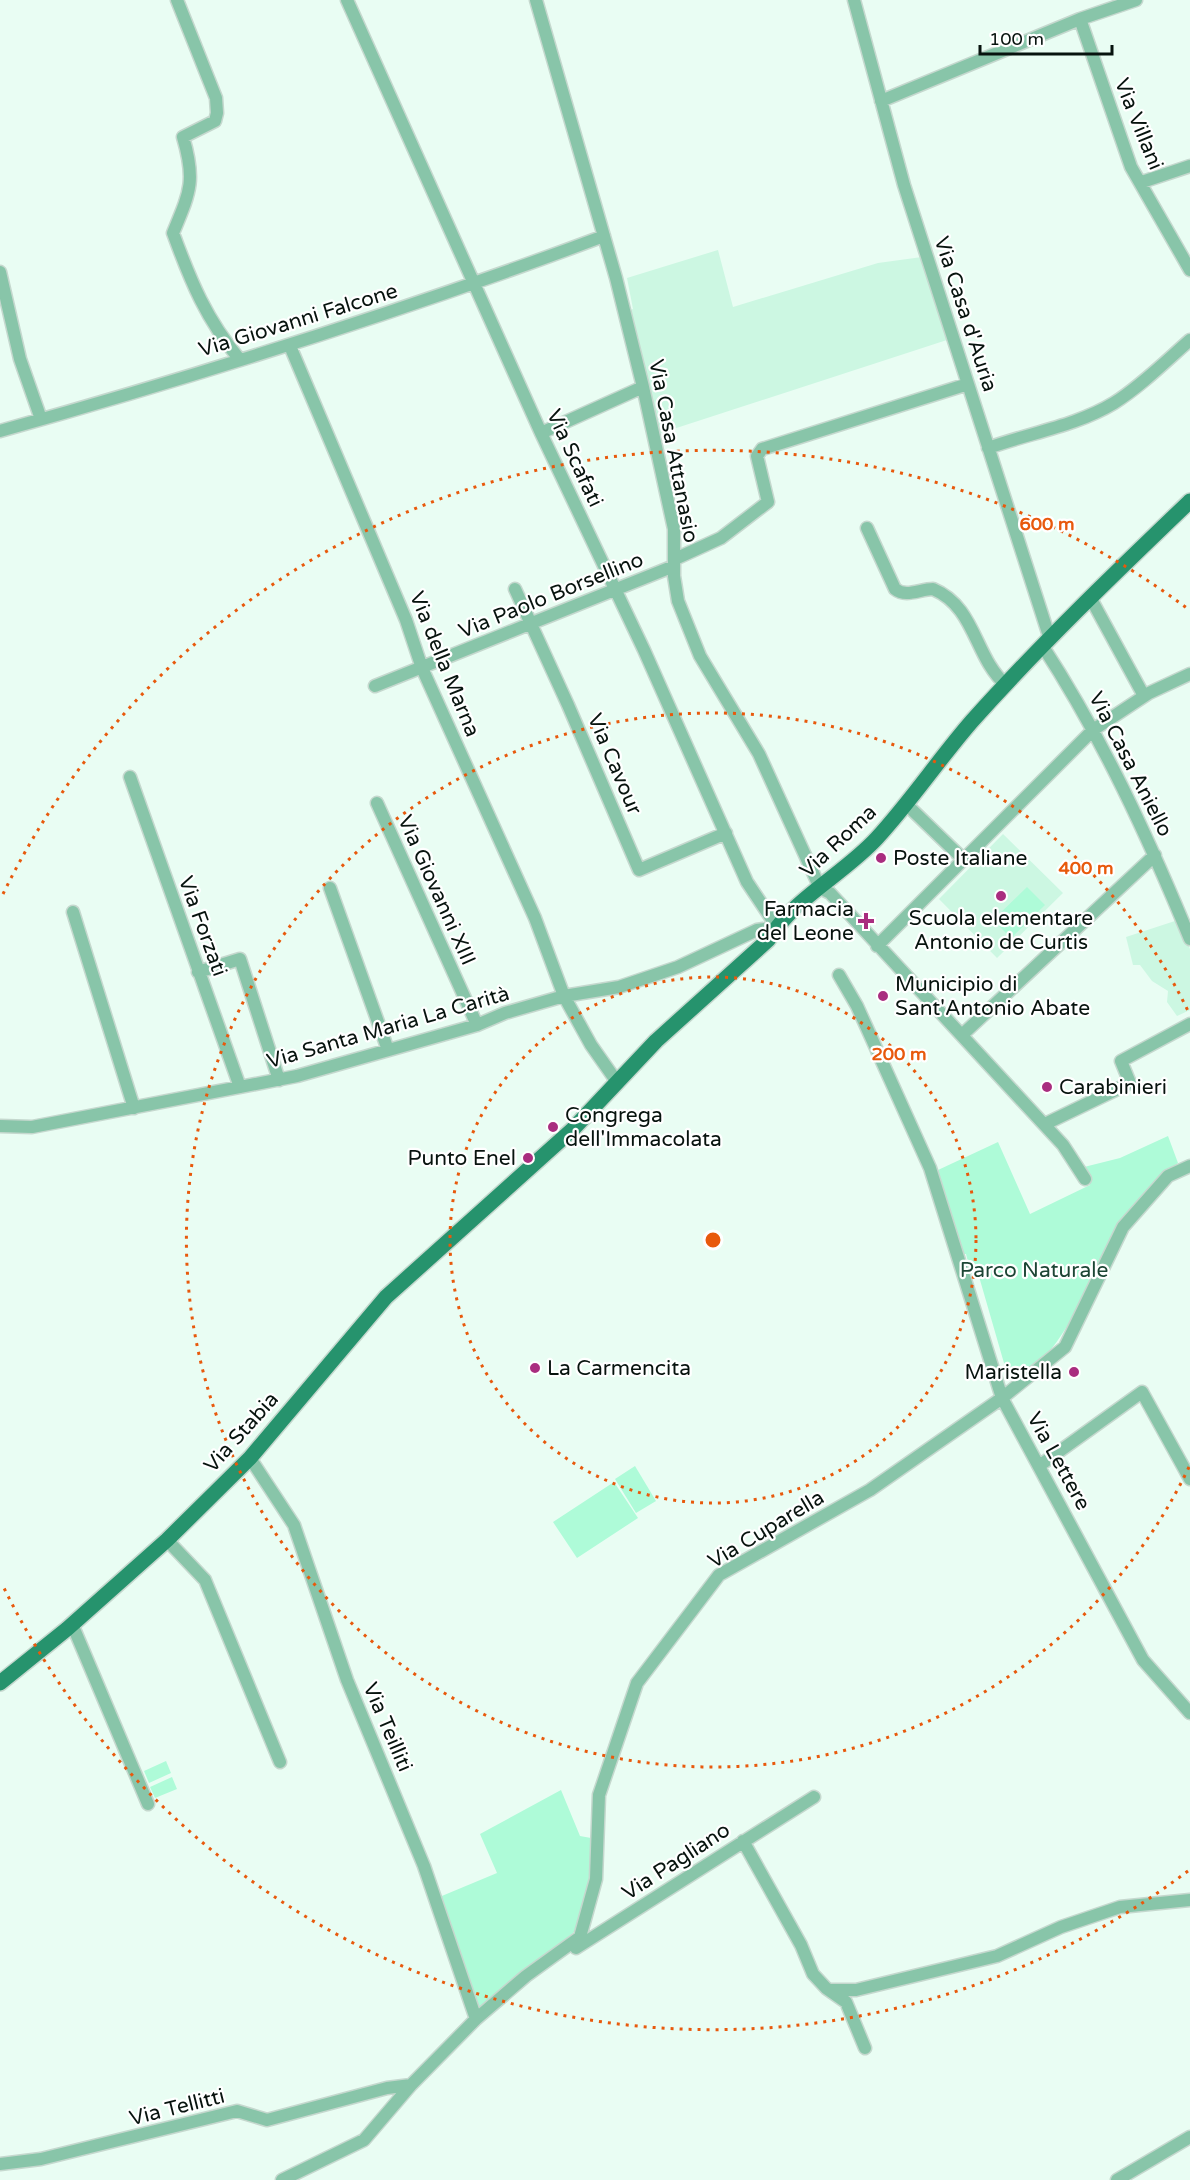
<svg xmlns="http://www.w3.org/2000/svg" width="1190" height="2180" font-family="'Varela Round',sans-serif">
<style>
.built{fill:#ccf7e2}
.green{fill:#aefbd8}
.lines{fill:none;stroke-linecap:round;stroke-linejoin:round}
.minor-casing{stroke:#c5d8ce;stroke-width:15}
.major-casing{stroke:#c5d8ce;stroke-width:18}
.minor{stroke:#88c5a9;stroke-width:12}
.major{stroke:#26936d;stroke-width:15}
.ring{fill:none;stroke:#e8590c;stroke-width:3;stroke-dasharray:3 6}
.poi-dot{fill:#a92d7f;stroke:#fff;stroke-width:2}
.labels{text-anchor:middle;stroke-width:4.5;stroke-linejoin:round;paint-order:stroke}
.street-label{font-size:21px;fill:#07130e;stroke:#fff}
.poi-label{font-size:21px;fill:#07130e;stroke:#fff;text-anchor:start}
.park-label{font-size:21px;fill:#1c4534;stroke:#fff}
.centre{fill:#e8590c;stroke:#fff;stroke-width:3}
.ring-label{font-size:18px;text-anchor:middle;font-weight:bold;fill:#e8590c;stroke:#fff;stroke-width:4.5;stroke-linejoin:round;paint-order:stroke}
</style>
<rect width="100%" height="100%" fill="#e9fdf3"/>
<path class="built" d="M 718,250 L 733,307 L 878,263 L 922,257 L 950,339 L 658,434 L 628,311 L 633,309 L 627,278 Z
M 1003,834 L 1063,893 L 997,958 L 939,899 Z
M 1178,920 L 1190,949 L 1190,1010 L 1177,1016 L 1167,1002 L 1168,991 L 1152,981 L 1140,965 L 1133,965 L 1126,937 Z"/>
<path class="green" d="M 1027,887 L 1045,905 L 1011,938 L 993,920 Z
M 1168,1136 L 1178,1163 C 1156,1180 1131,1207 1117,1231 C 1093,1270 1061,1366 1013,1377 L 1006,1370 L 978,1273 L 971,1274 L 966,1254 L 963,1254 L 938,1170 L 998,1142 L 1030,1214 L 1090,1185 L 1084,1167 L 1120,1158 Z
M 635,1466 L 656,1501 L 636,1513 L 615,1479 Z
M 614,1482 L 638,1518 L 577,1558 L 553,1522 Z
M 166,1761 L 171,1773 L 149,1783 L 144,1771 Z
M 172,1777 L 177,1789 L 155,1798 L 150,1787 Z
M 561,1790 L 580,1836 L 591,1838 L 589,1887 L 574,1932 L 479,2011 L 437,1898 L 497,1873 L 480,1834 Z"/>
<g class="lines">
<g class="minor-casing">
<path id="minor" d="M 177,0 L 216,98 L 217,113 L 215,121 L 183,137 C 196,181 190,192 173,233 C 191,282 206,319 240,360
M 347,0 L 541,433 L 644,650 L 747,882 L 777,927
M 536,0 L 616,278 L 643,387 L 674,529 L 674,576 L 678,601 L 700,656 L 759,754 L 820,888 L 830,893 L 1063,1145 L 1085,1179
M 854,0 L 904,185 L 1049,636
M 1080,19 L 1131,167 L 1190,270
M 881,101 L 1080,19 L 1136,0
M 1142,182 L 1190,166
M 0,272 L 20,359 L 41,419
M 290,346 L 406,620 L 422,668 L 535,918 L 564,996 L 591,1045 L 617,1082
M 0,431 C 204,374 406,310 604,236
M 541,433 L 643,387
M 988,448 C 1029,433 1076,426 1114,403 C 1141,386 1166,361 1190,340
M 867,528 L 895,589 C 906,598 920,589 933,589 C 976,607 974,657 1006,685
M 675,559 L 721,538 L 768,502 L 757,456 L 762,449 L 968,384
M 515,589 L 568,705 L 639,870 L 726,833
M 1090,597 L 1144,696
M 1042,645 C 1102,737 1148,837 1190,939
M 375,686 L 674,566
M 130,777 L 240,1087
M 377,803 L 477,1025
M 906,804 L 963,859
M 330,888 L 388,1050
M 73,912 L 134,1108
M 877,946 L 1093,730 L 1149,693 L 1190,674
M 198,972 L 240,959 L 279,1080
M 839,975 L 857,1006 L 930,1168 L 1002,1398 L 1143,1660 L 1190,1713
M 962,1035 L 1155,855
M 1045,1124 L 1130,1083 L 1121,1061 L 1190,1024
M 0,1126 L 32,1127 L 297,1076 L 477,1025 L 505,1013 L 564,996 L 619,987 L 678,967 L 757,930 L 777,927
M 250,1458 L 294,1525 L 347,1680 L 424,1866 L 476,2019
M 1039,1466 L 1142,1392 L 1190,1479
M 167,1540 L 205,1580 L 280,1762
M 72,1624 L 148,1804
M 743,1841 L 801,1945 L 813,1974 L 826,1988 L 846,2002 L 865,2048
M 576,1948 L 814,1797
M 830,1990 L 856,1990 L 997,1956 L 1061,1927 L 1120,1907 L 1190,1900
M 0,2164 L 41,2159 L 237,2111 L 267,2120 L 387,2088 L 411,2085
M 282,2180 L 364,2140 L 411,2085 L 476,2019 L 526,1976 L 580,1937 L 596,1879 L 599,1795 L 637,1683 L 719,1575 L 870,1490 L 1002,1398 L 1065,1347 L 1123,1227 L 1168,1176 L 1190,1166
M 1117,2180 L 1190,2137"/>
</g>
<g class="major-casing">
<path id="major" d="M 0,1683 L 67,1629 L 167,1540 L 250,1458 L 386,1297 L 573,1129 L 656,1041 L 768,940 C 794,898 844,874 877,838 C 911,801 939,759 972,721 C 1041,644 1115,573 1190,501"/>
</g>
<use href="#minor" class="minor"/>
<use href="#major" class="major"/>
</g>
<g class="ring">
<circle cx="713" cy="1240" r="263"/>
<path d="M1189 1467A527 527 0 1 1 1189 1013"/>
<path d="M1188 1871A790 790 0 0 1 3 1586M3 894A790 790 0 0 1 1188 609"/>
</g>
<g class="poi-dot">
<circle cx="881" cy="858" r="6"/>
<circle cx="1001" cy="896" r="6"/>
<path d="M863 912h6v6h6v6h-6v6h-6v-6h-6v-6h6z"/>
<circle cx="883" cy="996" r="6"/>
<circle cx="1047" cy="1087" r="6"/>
<circle cx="553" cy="1127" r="6"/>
<circle cx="528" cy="1158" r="6"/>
<circle cx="535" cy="1368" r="6"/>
<circle cx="1074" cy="1372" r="6"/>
</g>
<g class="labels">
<g class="street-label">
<text transform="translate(1139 124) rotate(68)" y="7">Via Villani</text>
<text transform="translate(966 314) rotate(72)" y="7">Via Casa d'Auria</text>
<text transform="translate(298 320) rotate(-17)" y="7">Via Giovanni Falcone</text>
<text transform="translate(674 451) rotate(79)" y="7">Via Casa Attanasio</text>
<text transform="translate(575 458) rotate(65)" y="7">Via Scafati</text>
<text transform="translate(551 595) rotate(-22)" y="7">Via Paolo Borsellino</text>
<text transform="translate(445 664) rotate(68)" y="7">Via della Marna</text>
<text transform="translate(615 764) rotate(67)" y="7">Via Cavour</text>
<text transform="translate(1131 764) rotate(63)" y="7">Via Casa Aniello</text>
<text transform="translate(838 841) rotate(-43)" y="7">Via Roma</text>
<text transform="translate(437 890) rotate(66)" y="7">Via Giovanni XIII</text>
<text transform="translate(203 926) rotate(70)" y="7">Via Forzati</text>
<text transform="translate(388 1027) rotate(-16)" y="7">Via Santa Maria La Carità</text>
<text transform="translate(241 1432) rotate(-48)" y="7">Via Stabia</text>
<text transform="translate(1059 1461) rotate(61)" y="7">Via Lettere</text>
<text transform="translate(766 1529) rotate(-31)" y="7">Via Cuparella</text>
<text transform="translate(388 1727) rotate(67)" y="7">Via Teilliti</text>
<text transform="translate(676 1861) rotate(-33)" y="7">Via Pagliano</text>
<text transform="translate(177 2107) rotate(-14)" y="7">Via Tellitti</text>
</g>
<g class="poi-label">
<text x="893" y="865">Poste Italiane</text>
<text x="854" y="916" text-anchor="end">Farmacia<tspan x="854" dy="24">del Leone</tspan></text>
<text x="1001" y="925" text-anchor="middle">Scuola elementare<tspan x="1001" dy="24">Antonio de Curtis</tspan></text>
<text x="895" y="991">Municipio di<tspan x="895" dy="24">Sant'Antonio Abate</tspan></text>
<text x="1059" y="1094">Carabinieri</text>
<text x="565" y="1122">Congrega<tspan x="565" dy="24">dell'Immacolata</tspan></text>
<text x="516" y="1165" text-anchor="end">Punto Enel</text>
<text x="547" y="1375">La Carmencita</text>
<text x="1062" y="1379" text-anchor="end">Maristella</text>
</g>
<g class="park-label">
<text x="1034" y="1277">Parco Naturale</text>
</g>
</g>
<circle cx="713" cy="1240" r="9" class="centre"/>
<g class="ring-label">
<text x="1047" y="530">600 m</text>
<text x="1086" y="874">400 m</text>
<text x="899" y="1060">200 m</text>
</g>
<path d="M980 45v9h132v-9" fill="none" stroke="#07130e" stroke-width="3"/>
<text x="989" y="45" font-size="18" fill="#07130e" stroke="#ffffff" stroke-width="4.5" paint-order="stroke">100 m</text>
</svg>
